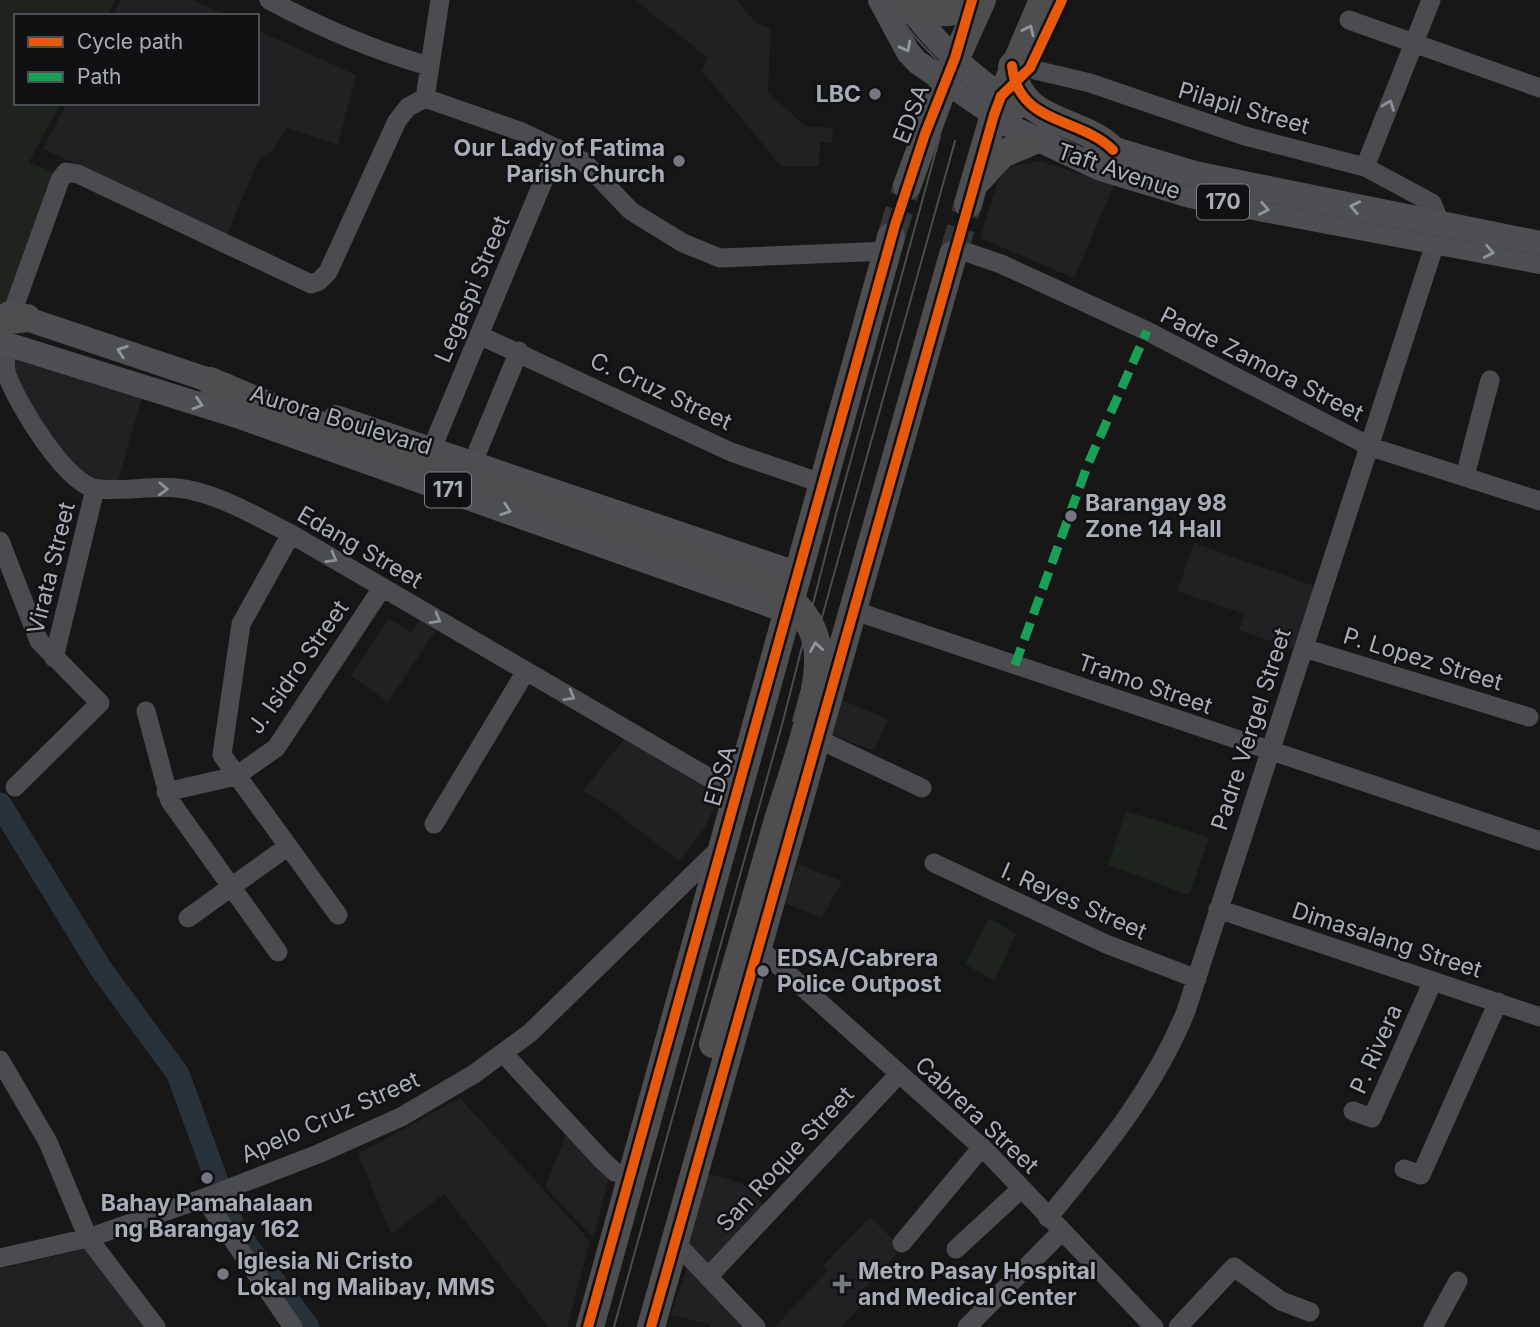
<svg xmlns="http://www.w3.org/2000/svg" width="1540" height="1327" font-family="Inter,sans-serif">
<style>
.built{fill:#212123}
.green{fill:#1d241e}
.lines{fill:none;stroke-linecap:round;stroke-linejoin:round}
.river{stroke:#2a3239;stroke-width:23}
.highway-tunnel{stroke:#343537;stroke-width:28;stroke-dasharray:28 14;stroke-linecap:butt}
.minor{stroke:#4b4c50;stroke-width:19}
.major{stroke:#4d4f52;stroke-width:24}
.highway{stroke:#4e4e51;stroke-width:28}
.tram{stroke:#4b4c4f;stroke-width:2}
.highway-bridge{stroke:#4e4e51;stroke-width:28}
.quiet{stroke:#1a9f57;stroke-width:9;stroke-dasharray:18 9;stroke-linecap:butt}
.cycleway-casing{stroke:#111113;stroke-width:15}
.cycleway{stroke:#e8590c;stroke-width:10}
.oneway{stroke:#92959e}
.oneway2{stroke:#91969e}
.oneway3{stroke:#8c9099}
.poi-dot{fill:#757880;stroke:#111113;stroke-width:2.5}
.labels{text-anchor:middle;stroke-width:5;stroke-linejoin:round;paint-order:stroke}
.shield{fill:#111113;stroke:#7b7e86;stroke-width:2}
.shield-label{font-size:21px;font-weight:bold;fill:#a8adb8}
.poi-label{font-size:23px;font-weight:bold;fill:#a8adb8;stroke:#111113;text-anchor:start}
.street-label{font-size:23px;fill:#a8adb8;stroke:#111113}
</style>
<rect width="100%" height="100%" fill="#171717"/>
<path class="built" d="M 121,0 L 193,0 L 227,16 L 113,16 Z
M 635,0 L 737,0 L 756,23 L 771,29 L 768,92 L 805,126 L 833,128 L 832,143 L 820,142 L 819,166 L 781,166 L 701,70 L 708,58 Z
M 257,30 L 356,75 L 338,145 L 287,128 L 272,151 L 258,161 L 227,235 L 43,149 L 67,103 L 257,103 Z
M 1040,161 L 1114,185 L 1074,278 L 980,238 L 998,181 L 1009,167 Z
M 10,357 L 142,397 L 116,488 L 98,486 L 58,448 L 19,382 Z
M 1194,543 L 1317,587 L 1295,649 L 1239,630 L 1244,614 L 1177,591 Z
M 422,616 L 438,627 L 388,702 L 351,676 L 389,618 L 411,633 Z
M 842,700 L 888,719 L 874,751 L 833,735 Z
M 627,735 L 715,791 L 718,797 L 706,826 L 679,861 L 604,803 L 583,791 Z
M 798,864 L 842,881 L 822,918 L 785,903 Z
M 460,1098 L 590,1241 L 567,1327 L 548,1327 L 444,1194 L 391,1234 L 358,1154 Z
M 567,1132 L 610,1174 L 593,1238 L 545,1187 Z
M 707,1173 L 743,1184 L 767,1208 L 709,1266 L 687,1247 Z
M 870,1217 L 902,1248 L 857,1297 L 863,1304 L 841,1327 L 775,1327 L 827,1271 L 823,1266 Z
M 89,1248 L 149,1327 L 0,1327 L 0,1269 Z
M 690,1261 L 753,1327 L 710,1327 L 710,1324 L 670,1315 Z"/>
<path class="green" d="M 0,0 L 115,0 L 107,16 L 16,16 L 16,103 L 61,103 L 29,162 L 57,174 L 4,306 L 0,305 Z
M 1126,811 L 1209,837 L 1189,895 L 1108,865 Z
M 989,918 L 1016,934 L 994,981 L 965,964 Z"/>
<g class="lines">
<path class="river" d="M 0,804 L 101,969 L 178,1074 L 234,1228 L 308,1327"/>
<path class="highway-tunnel" d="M 891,237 L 907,186
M 953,255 L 968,204"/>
<path class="minor" d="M 269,0 C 320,27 372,50 429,66
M 1349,20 L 1540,88
M 1015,61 L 1035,70 L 1090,83 L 1245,136 L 1365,167 L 1432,203 L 1441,225 L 1186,1011 C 1154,1090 1101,1153 1048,1218
M 425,98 L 440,0
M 1365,167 L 1431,0
M 969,253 L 1001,264 L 1147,331 L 1371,447 L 1540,501
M 12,313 L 60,180 L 66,172 L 78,174 L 311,284 L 319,281 L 328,272 L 397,121 L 408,107 L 425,98 L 522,132 L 583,161 L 631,211 L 683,243 L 720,258 L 888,251
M 479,335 L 731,452 L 824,484
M 5,343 C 6,353 4,366 7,375 C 17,403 67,487 98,489 C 129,492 163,483 194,491 C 228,499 259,518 291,534 L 737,794
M 432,448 L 557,148
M 473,462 L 519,351
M 1465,476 L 1490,380
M 291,534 L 241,624 L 222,755 L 338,915
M 0,541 L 39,641 L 100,703 L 15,787
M 855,611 L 1540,841
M 1304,648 L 1529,717
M 54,658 L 95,489
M 146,711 L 170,801 L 278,952
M 818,739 L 922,788
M 166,792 L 236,776 L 276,748 L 382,588
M 434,824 L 526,671
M 934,863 L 1106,944 L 1197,979
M 1218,909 L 1540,1017
M 188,918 L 287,847
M 758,947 L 988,1153 L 1154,1327
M 503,1053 L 602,1160 L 615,1172 L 631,1177
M 0,1060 L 48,1142 L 88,1238 L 156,1327
M 1353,1111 L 1372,1118 L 1433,981
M 1404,1169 L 1421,1175 L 1498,1002
M 204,1198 L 293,1327
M 674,1241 L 756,1327
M 902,1243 L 982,1147
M 956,1249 L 1021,1189
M 0,1258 L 88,1238 L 204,1198 L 318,1154 L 401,1117 L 474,1074 L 530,1033 L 722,846
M 708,1277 L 898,1075
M 967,1327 L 1061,1232
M 1178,1327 L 1234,1267 L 1281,1301 L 1310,1312
M 1433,1327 L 1458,1281"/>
<path class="major" d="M 880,0 L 908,52 L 917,62 L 1015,129 L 1101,169 L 1190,196 L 1540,262
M 904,0 C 934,42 974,79 1018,107
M 1095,143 L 1195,173 L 1540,243
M 9,313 L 227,386
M 0,342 L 237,416 L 789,612
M 336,417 L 799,574"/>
<path class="highway" d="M 907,4 C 929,13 955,18 974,0
M 1012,66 C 1018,125 1080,117 1113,150
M 979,179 L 1002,154 L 1035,140
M 907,186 L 945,82 L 982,0
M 968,204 L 994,115 L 1043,0
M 0,321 L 27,318
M 210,381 L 291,415 L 730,569
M 590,1327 L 891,237
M 651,1327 L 953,255"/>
<path class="tram" d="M 886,0 C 946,86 1035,142 1134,173 C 1174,185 1217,191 1258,200 C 1352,221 1446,238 1540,255
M 793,721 L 955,141
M 614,1327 L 783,721 L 836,514 L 940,136"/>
<path class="highway-bridge" d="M 713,1044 C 735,970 756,897 777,823 C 790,781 827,682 816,641 C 805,599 767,583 730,569"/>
<path class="quiet" d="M 1015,665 L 1088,464 L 1147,331"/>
<g class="cycleway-casing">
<path id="cycleway" d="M 1012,66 C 1018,125 1080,117 1113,150
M 588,1327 L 895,225 L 925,134 L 955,58 L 972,0
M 651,1327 L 994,115 L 1001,96 L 1030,68 L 1062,0"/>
</g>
<use href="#cycleway" class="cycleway"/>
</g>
<defs><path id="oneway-chevron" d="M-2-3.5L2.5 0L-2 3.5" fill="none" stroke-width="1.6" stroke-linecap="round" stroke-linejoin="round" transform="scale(1.75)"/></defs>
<g class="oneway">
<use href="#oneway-chevron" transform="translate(1029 30) rotate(-65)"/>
<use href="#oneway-chevron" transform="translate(816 647) rotate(-99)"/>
</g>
<g class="oneway2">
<use href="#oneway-chevron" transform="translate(906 47) rotate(62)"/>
<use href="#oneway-chevron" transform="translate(1355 207) rotate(-168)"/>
<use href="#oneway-chevron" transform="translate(1264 209) rotate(11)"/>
<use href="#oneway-chevron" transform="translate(1489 252) rotate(11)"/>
<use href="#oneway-chevron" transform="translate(122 351) rotate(-161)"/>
<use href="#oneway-chevron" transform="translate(198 404) rotate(17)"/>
<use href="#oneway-chevron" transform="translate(506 510) rotate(20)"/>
</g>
<g class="oneway3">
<use href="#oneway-chevron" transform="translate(1389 105) rotate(-69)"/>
<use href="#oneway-chevron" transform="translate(163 489) rotate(2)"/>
<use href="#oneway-chevron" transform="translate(332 558) rotate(30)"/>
<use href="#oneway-chevron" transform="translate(436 619) rotate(30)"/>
<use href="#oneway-chevron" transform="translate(570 696) rotate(30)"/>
</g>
<g class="poi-dot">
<circle cx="875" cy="94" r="7"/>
<circle cx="679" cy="161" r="7"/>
<circle cx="1071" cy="516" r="7"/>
<circle cx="763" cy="971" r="7"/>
<circle cx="207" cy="1178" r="7"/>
<circle cx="223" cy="1274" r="7"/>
<path d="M838.5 1273.5h7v7h7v7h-7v7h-7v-7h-7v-7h7z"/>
</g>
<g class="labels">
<g class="shield">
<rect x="1197" y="184.5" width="52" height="35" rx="5"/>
<rect x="425" y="472.5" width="46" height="35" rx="5"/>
</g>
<g class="shield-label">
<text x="1223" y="209">170</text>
<text x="448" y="497">171</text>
</g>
<g class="poi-label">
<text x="861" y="102" text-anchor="end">LBC</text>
<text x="665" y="156" text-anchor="end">Our Lady of Fatima<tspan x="665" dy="26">Parish Church</tspan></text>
<text x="1085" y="511">Barangay 98<tspan x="1085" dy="26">Zone 14 Hall</tspan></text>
<text x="777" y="966">EDSA/Cabrera<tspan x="777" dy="26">Police Outpost</tspan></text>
<text x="207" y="1211" text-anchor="middle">Bahay Pamahalaan<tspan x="207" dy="26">ng Barangay 162</tspan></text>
<text x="237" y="1269">Iglesia Ni Cristo<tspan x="237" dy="26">Lokal ng Malibay, MMS</tspan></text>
<text x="858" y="1279">Metro Pasay Hospital<tspan x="858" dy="26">and Medical Center</tspan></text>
</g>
<g class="street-label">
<text transform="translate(1244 108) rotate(16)" y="8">Pilapil Street</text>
<text transform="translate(911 114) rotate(-69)" y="8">EDSA</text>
<text transform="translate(1119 171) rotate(19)" y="8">Taft Avenue</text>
<text transform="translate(472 289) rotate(-67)" y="8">Legaspi Street</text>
<text transform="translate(1262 364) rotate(27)" y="8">Padre Zamora Street</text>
<text transform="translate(661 391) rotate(25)" y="8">C. Cruz Street</text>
<text transform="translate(341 420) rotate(17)" y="8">Aurora Boulevard</text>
<text transform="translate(360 547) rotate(30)" y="8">Edang Street</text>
<text transform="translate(51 568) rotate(-76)" y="8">Virata Street</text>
<text transform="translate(1423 659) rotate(17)" y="8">P. Lopez Street</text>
<text transform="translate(298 667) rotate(-55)" y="8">J. Isidro Street</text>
<text transform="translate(1145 684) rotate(19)" y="8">Tramo Street</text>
<text transform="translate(1251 729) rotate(-72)" y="8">Padre Vergel Street</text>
<text transform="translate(720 776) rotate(-74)" y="8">EDSA</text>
<text transform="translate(1074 901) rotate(24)" y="8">I. Reyes Street</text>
<text transform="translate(1387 940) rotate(18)" y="8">Dimasalang Street</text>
<text transform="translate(1376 1049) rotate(-66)" y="8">P. Rivera</text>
<text transform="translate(977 1115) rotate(43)" y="8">Cabrera Street</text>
<text transform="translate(330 1117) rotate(-24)" y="8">Apelo Cruz Street</text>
<text transform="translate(785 1159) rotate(-47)" y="8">San Roque Street</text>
</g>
</g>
<rect x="14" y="14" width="245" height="91" fill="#111113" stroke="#4d4f55" stroke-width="2"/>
<rect x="28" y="37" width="35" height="10" fill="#e8590c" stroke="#4d4f55" stroke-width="2"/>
<text x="77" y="49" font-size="21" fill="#a8adb8">Cycle path</text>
<rect x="28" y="72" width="35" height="10" fill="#1a9f57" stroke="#4d4f55" stroke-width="2"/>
<text x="77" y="84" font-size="21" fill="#a8adb8">Path</text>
</svg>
